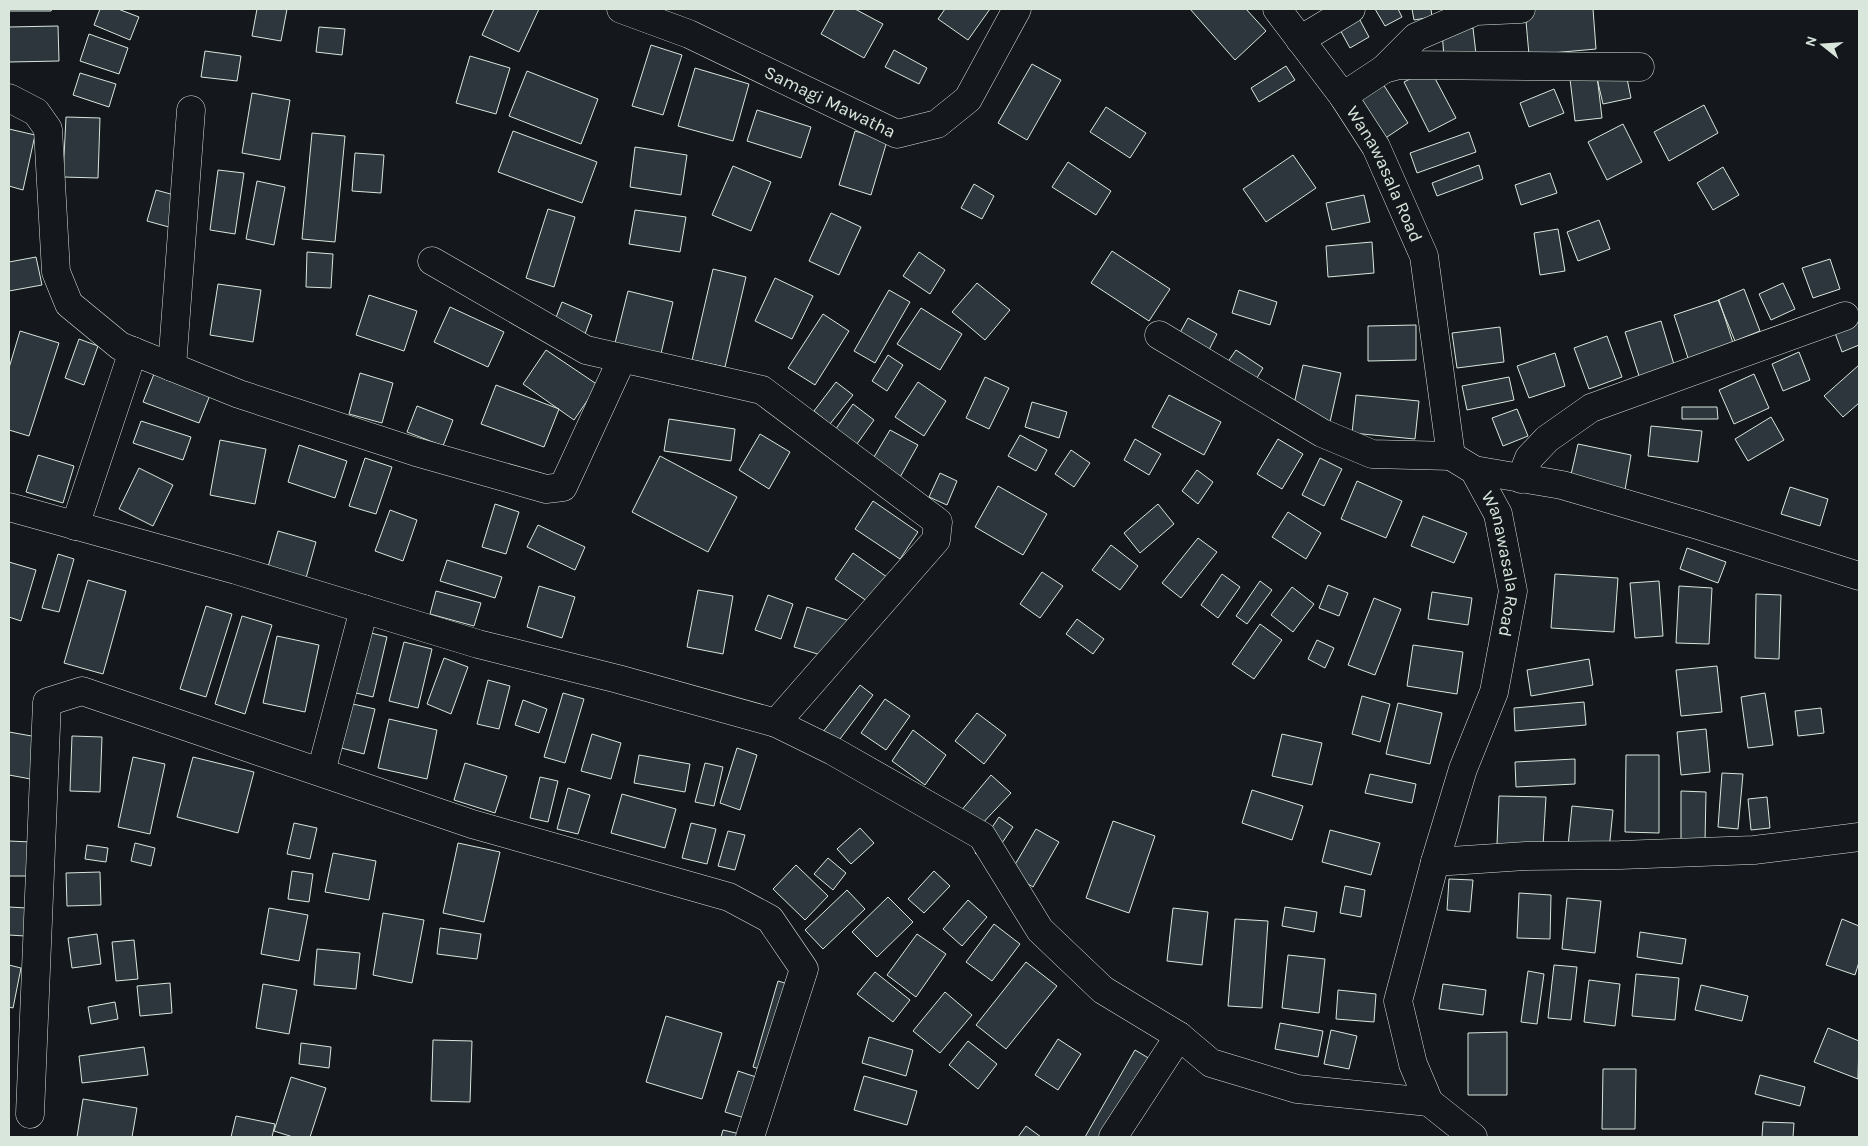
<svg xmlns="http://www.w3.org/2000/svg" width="1868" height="1146" font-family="Karla,sans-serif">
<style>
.building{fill:#2c363c;stroke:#d8e6dc}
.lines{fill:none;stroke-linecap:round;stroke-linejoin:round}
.street-casing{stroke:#d8e6dc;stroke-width:29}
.street{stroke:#14181c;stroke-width:28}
.labels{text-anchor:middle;stroke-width:4;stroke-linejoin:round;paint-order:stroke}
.street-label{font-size:18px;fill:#d8e6dc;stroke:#14181c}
</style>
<rect width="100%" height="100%" fill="#14181c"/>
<path class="building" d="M 9,9 L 52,9 L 51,11 L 9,11 Z
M 100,9 L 118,9 L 139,17 L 130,40 L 94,25 Z
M 257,9 L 287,9 L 281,41 L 252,36 Z
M 494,9 L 539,9 L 519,52 L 482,35 Z
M 835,9 L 855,9 L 883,24 L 864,58 L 821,34 Z
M 945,9 L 990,9 L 968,40 L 938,19 Z
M 1190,9 L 1246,9 L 1266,31 L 1235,60 Z
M 1354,9 L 1369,37 L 1350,48 L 1332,15 Z
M 1375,9 L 1398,9 L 1402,17 L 1385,26 Z
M 1412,9 L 1431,9 L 1432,17 L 1414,20 Z
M 1541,9 L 1593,9 L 1596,49 L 1529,55 L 1525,10 Z
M 58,26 L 59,61 L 9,62 L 9,27 Z
M 319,27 L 345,29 L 342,55 L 316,52 Z
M 1473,28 L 1476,54 L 1444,57 L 1442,32 Z
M 89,34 L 128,48 L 119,74 L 80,61 Z
M 651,45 L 682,55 L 663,115 L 632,106 Z
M 894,50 L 927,68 L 919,84 L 885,67 Z
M 205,51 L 241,56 L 237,81 L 201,77 Z
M 470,56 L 510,68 L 496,114 L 456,103 Z
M 1032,64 L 1061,80 L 1027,140 L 998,123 Z
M 1624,64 L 1631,98 L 1603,104 L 1595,70 Z
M 1286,66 L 1295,80 L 1259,102 L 1251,88 Z
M 695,68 L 749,84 L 733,141 L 678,126 Z
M 1430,69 L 1456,118 L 1429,132 L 1404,82 Z
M 527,71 L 598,99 L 581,144 L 509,116 Z
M 80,73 L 116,84 L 109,107 L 73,95 Z
M 1597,75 L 1602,118 L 1575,121 L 1570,79 Z
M 1383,84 L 1408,123 L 1384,139 L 1359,100 Z
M 1554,89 L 1564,113 L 1529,127 L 1520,103 Z
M 252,93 L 290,100 L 280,160 L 242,153 Z
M 1704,105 L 1718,133 L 1669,161 L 1654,132 Z
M 1106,107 L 1146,133 L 1130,158 L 1090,132 Z
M 757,110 L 811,127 L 801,158 L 747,141 Z
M 66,117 L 100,118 L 98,178 L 63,177 Z
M 1623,124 L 1642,162 L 1607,180 L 1588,142 Z
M 9,129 L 35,135 L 23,190 L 9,186 Z
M 513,131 L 597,162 L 582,203 L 498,172 Z
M 855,131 L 887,141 L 871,195 L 839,185 Z
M 1469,132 L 1476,152 L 1417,173 L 1410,153 Z
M 312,133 L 345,136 L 335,242 L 302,239 Z
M 635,147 L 687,155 L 681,195 L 630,187 Z
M 355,153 L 384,155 L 381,193 L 352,191 Z
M 1293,155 L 1316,188 L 1266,222 L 1243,189 Z
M 1068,162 L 1111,191 L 1096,215 L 1052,187 Z
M 1479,165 L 1483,179 L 1437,196 L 1432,183 Z
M 733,166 L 771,182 L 751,231 L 712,215 Z
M 1723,167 L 1739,195 L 1713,210 L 1697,183 Z
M 218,170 L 244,173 L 235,234 L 210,230 Z
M 1550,173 L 1557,193 L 1521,205 L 1515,185 Z
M 257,181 L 285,187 L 274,245 L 246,239 Z
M 974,184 L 994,196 L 982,219 L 961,208 Z
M 156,190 L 196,201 L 187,232 L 147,221 Z
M 1364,195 L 1370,222 L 1332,230 L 1326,203 Z
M 548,209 L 575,217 L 554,287 L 526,278 Z
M 635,210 L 686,217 L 680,252 L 629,244 Z
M 831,213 L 861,227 L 839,275 L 809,261 Z
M 1599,220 L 1610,249 L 1578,261 L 1567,232 Z
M 1558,229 L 1565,271 L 1540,275 L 1534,233 Z
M 1372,242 L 1374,273 L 1328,277 L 1326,246 Z
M 1112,251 L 1170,289 L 1149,321 L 1091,283 Z
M 307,252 L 333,254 L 331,288 L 306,287 Z
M 919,252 L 945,270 L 930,294 L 903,276 Z
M 36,257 L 42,285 L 9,291 L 9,262 Z
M 1830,259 L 1840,289 L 1813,298 L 1802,268 Z
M 713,269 L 746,277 L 725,367 L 692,360 Z
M 775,278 L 813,296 L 792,339 L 755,321 Z
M 977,283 L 1010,310 L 985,340 L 952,312 Z
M 1783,283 L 1795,309 L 1771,320 L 1759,294 Z
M 218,284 L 261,290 L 253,342 L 210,335 Z
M 1744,289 L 1760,331 L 1735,341 L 1718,300 Z
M 889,290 L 910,302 L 875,363 L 854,351 Z
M 1239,290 L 1277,302 L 1270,325 L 1232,313 Z
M 628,291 L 673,302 L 660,358 L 614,347 Z
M 369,295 L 417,311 L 404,351 L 356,335 Z
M 1719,300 L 1734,346 L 1689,361 L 1674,315 Z
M 562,302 L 592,315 L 581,345 L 550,333 Z
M 450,307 L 504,332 L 488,367 L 434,342 Z
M 921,308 L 962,334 L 940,370 L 897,344 Z
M 823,314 L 849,331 L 815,385 L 788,368 Z
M 1188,318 L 1217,334 L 1206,356 L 1176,340 Z
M 1661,321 L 1675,368 L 1640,379 L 1625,332 Z
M 1859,322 L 1859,345 L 1842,352 L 1835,333 Z
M 1416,325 L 1416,360 L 1368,361 L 1368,326 Z
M 1500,327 L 1504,362 L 1457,368 L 1452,333 Z
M 20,331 L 59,343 L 29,436 L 9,430 L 9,368 Z
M 1607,336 L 1622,377 L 1589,389 L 1574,348 Z
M 79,339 L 98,346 L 84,385 L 65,378 Z
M 546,350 L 598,385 L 574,420 L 523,384 Z
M 1236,350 L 1263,368 L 1249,391 L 1221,372 Z
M 1799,352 L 1810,380 L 1783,391 L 1772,364 Z
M 1555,353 L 1565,386 L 1529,398 L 1517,366 Z
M 888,355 L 903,365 L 887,391 L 872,381 Z
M 1303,365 L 1341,373 L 1330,422 L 1292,413 Z
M 1859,365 L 1859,403 L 1843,417 L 1824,396 Z
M 360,373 L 393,383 L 382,423 L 349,414 Z
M 154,374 L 210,395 L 199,423 L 143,402 Z
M 1754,374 L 1769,408 L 1734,424 L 1719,390 Z
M 985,377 L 1009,388 L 989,429 L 966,418 Z
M 1509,377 L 1514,400 L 1467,410 L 1462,386 Z
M 836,382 L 853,395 L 830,424 L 814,411 Z
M 918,382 L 946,401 L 924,436 L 895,417 Z
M 496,385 L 559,409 L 544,447 L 481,424 Z
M 1169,395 L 1221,422 L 1204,455 L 1152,427 Z
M 1356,395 L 1419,401 L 1415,439 L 1352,433 Z
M 1032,402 L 1067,412 L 1059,438 L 1025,427 Z
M 853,404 L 874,420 L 852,451 L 831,436 Z
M 417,406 L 453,420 L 443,446 L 407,432 Z
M 1682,407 L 1717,407 L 1718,419 L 1682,419 Z
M 1517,409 L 1528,436 L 1503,446 L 1492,418 Z
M 1771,417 L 1784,440 L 1748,461 L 1735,439 Z
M 669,419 L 735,429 L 731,461 L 664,451 Z
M 141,421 L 191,437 L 183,460 L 133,443 Z
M 1651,426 L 1702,431 L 1698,462 L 1648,456 Z
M 890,430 L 918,445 L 899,479 L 871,462 Z
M 760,434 L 790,452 L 769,489 L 739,470 Z
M 1020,435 L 1047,450 L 1036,471 L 1008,456 Z
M 1135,439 L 1161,454 L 1149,475 L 1124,460 Z
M 1278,439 L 1303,454 L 1282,489 L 1257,474 Z
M 220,440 L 266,449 L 255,504 L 210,495 Z
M 1578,444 L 1631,455 L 1625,490 L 1570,479 Z
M 299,445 L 347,461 L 335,498 L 288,482 Z
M 1071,450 L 1090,463 L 1074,487 L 1055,474 Z
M 38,455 L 74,466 L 63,503 L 26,492 Z
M 660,456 L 737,497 L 708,552 L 632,512 Z
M 365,458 L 392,467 L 376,514 L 349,506 Z
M 1320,458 L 1342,469 L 1324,506 L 1302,495 Z
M 139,468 L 173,485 L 153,526 L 119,509 Z
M 1197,470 L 1213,482 L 1198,504 L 1182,491 Z
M 940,473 L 957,481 L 947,505 L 929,497 Z
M 1357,481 L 1402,501 L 1386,538 L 1341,519 Z
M 998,486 L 1047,514 L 1023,555 L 975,527 Z
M 1790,487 L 1828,499 L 1820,526 L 1781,514 Z
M 873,501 L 918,532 L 900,559 L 855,529 Z
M 495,504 L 519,512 L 506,554 L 482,547 Z
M 1158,504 L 1174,524 L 1140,553 L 1124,533 Z
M 390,510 L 417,520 L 403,561 L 375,551 Z
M 1288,512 L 1321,533 L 1306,559 L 1272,537 Z
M 1423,516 L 1467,533 L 1454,563 L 1411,546 Z
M 538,525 L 585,547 L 575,570 L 527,547 Z
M 278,531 L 316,542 L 306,578 L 268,567 Z
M 1198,538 L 1217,552 L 1181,598 L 1162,583 Z
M 1111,545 L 1138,566 L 1120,590 L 1092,570 Z
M 1687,548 L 1726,562 L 1718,583 L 1680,569 Z
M 853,553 L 894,582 L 877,608 L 835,579 Z
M 58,554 L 74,559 L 59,612 L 42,608 Z
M 447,560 L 502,577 L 495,598 L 440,581 Z
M 9,562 L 36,570 L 21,621 L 9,617 Z
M 1042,572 L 1063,586 L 1040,618 L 1020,604 Z
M 1222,574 L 1240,587 L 1218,618 L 1201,605 Z
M 1555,574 L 1618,578 L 1614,632 L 1551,628 Z
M 88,580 L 126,591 L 103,674 L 64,663 Z
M 1260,581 L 1272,590 L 1247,624 L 1236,616 Z
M 1659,581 L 1663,636 L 1635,638 L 1630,583 Z
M 1328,585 L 1348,593 L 1339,616 L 1319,608 Z
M 539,586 L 575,597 L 562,638 L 527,627 Z
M 1679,586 L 1712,588 L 1709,644 L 1676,643 Z
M 1292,587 L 1314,604 L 1293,632 L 1271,615 Z
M 698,590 L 733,596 L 723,654 L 687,647 Z
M 436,591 L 481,603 L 474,626 L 430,614 Z
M 1432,592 L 1472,598 L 1468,625 L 1428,619 Z
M 1756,594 L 1781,595 L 1779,659 L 1755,658 Z
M 768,595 L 793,604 L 781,639 L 755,630 Z
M 1374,598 L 1401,609 L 1375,675 L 1348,665 Z
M 206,606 L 232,614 L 206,697 L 180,689 Z
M 807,607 L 850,621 L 838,660 L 794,647 Z
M 242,616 L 272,625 L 245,714 L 215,704 Z
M 1077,619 L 1104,639 L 1093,654 L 1066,634 Z
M 1260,624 L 1282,640 L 1254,679 L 1232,664 Z
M 367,632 L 387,637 L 373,697 L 352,692 Z
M 277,636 L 319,645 L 305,712 L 263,703 Z
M 1317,640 L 1334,648 L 1325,668 L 1308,659 Z
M 404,642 L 432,649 L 418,708 L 389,701 Z
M 1413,645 L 1463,652 L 1457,694 L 1407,686 Z
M 444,658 L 468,667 L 451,714 L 427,704 Z
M 1589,659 L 1593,685 L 1531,696 L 1527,670 Z
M 1717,666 L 1722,712 L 1681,716 L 1676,670 Z
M 488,680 L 510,686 L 499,729 L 477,724 Z
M 860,685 L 873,695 L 837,743 L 823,732 Z
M 563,693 L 584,699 L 565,763 L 544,757 Z
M 1765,693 L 1773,745 L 1748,748 L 1741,697 Z
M 1362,696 L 1390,704 L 1380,742 L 1352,734 Z
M 885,699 L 910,716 L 886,750 L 861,733 Z
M 523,700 L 547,709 L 539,733 L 515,725 Z
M 344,702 L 375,709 L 364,754 L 334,746 Z
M 1584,702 L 1586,725 L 1515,731 L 1514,708 Z
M 1398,703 L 1442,713 L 1430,764 L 1386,754 Z
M 1821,708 L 1824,733 L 1798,736 L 1795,711 Z
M 977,713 L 1006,735 L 984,764 L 955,741 Z
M 389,719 L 437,730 L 427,779 L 378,768 Z
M 1706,729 L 1710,772 L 1681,775 L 1677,732 Z
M 913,730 L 946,755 L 925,785 L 892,761 Z
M 9,732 L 43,738 L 36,780 L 9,775 Z
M 592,734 L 621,743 L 611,779 L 581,771 Z
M 1282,734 L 1322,743 L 1312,785 L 1272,776 Z
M 72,736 L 102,737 L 100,792 L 70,791 Z
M 737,748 L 757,755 L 740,810 L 720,803 Z
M 639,755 L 690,764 L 685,792 L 634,783 Z
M 1626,755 L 1659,755 L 1659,833 L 1625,832 Z
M 133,757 L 165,764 L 150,834 L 118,827 Z
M 193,757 L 254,772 L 238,833 L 177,817 Z
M 1575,759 L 1575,784 L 1516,787 L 1515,762 Z
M 465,763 L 507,776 L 495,813 L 454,800 Z
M 705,763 L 723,767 L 714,806 L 695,802 Z
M 1722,773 L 1743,774 L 1738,829 L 1718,827 Z
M 1370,774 L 1416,784 L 1412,803 L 1365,793 Z
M 991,775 L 1011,793 L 978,828 L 960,812 Z
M 540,777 L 558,781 L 548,822 L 530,818 Z
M 568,788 L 590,795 L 578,834 L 557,829 Z
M 1252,790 L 1303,806 L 1292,840 L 1242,823 Z
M 1681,791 L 1706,792 L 1705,842 L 1681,842 Z
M 622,794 L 676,809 L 665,848 L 611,833 Z
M 1499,796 L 1546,797 L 1543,846 L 1497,844 Z
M 1767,797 L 1770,828 L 1751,830 L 1748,799 Z
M 1572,806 L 1613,810 L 1609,850 L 1568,846 Z
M 999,817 L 1013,827 L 989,862 L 975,853 Z
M 1113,821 L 1155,836 L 1129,913 L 1086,898 Z
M 294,823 L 317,828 L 310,859 L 287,854 Z
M 691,823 L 716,829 L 707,864 L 682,858 Z
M 860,828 L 874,843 L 851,864 L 837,849 Z
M 1036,829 L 1059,842 L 1033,887 L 1010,873 Z
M 1330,830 L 1380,843 L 1371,875 L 1322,862 Z
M 728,831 L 745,835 L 735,870 L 718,866 Z
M 9,841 L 31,842 L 30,876 L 9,876 Z
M 135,843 L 155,848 L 151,866 L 131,861 Z
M 458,843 L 500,852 L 484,922 L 443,913 Z
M 87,845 L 108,848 L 106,862 L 85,859 Z
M 333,853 L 376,861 L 369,900 L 325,892 Z
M 828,858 L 846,873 L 833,890 L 814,874 Z
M 796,865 L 828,896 L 805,920 L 773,889 Z
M 292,871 L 313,874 L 309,902 L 288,899 Z
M 934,871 L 950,886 L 924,913 L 908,899 Z
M 100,872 L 101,905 L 67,906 L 66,873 Z
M 1449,879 L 1473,880 L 1470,912 L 1447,910 Z
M 1345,886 L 1365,890 L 1361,917 L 1340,913 Z
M 847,890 L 865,909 L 823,949 L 805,930 Z
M 1519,893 L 1551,895 L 1550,939 L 1517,938 Z
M 888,897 L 913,922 L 877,957 L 852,932 Z
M 1567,898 L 1601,901 L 1595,953 L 1562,949 Z
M 968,900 L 987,917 L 962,946 L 943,929 Z
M 9,907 L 27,908 L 25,936 L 9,935 Z
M 1285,907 L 1317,912 L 1314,932 L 1282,926 Z
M 269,908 L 308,915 L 299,961 L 261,954 Z
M 1173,908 L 1208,912 L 1202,965 L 1167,961 Z
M 383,913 L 424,920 L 412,983 L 373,975 Z
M 1235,919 L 1268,921 L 1262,1008 L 1228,1006 Z
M 1842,919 L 1859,926 L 1859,962 L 1855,975 L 1826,965 Z
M 994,924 L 1020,944 L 992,981 L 966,962 Z
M 440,928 L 481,934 L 477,959 L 437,954 Z
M 1640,932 L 1686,939 L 1682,964 L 1637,957 Z
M 97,934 L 101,964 L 72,968 L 68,938 Z
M 917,934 L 946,954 L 916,997 L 887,975 Z
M 134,940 L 138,979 L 116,981 L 112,942 Z
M 317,949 L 360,953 L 356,989 L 314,985 Z
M 1288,955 L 1325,959 L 1319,1013 L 1282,1008 Z
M 1026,962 L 1057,986 L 1006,1049 L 976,1025 Z
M 9,965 L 21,968 L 13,1008 L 9,1007 Z
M 1554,965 L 1577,967 L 1571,1020 L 1548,1018 Z
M 1528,971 L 1544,974 L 1537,1024 L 1521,1022 Z
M 875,972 L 910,1000 L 893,1022 L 857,994 Z
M 1636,974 L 1679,978 L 1675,1020 L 1632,1016 Z
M 1589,980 L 1620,984 L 1615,1026 L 1584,1022 Z
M 778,981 L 805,989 L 780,1075 L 753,1067 Z
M 170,983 L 172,1013 L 140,1016 L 137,986 Z
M 263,984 L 297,990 L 289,1034 L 256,1028 Z
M 1443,984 L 1486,990 L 1483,1015 L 1439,1009 Z
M 1701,985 L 1748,996 L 1742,1021 L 1695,1010 Z
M 1338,990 L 1376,994 L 1374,1022 L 1336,1019 Z
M 945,992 L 972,1015 L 940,1053 L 913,1031 Z
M 115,1002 L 118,1019 L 91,1024 L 88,1007 Z
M 666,1016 L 722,1033 L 702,1099 L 646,1082 Z
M 1280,1023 L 1323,1031 L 1318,1057 L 1275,1049 Z
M 1828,1028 L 1859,1041 L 1858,1079 L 1814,1062 Z
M 1331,1030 L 1357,1036 L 1349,1069 L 1324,1064 Z
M 1507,1032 L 1507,1095 L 1468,1095 L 1468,1033 Z
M 869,1037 L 913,1050 L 906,1076 L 862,1063 Z
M 1058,1039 L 1081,1054 L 1058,1090 L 1035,1075 Z
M 433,1040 L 472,1041 L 470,1102 L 431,1101 Z
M 968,1041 L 997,1064 L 978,1089 L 949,1065 Z
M 301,1043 L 331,1047 L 329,1068 L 299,1064 Z
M 144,1047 L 148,1075 L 82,1083 L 79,1056 Z
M 1135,1050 L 1167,1069 L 1129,1137 L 1085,1137 Z
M 1603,1069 L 1636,1069 L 1635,1129 L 1602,1129 Z
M 738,1071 L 774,1083 L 761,1123 L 725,1112 Z
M 1760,1075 L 1805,1087 L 1800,1106 L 1755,1094 Z
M 864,1076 L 917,1091 L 907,1125 L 854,1110 Z
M 291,1077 L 326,1088 L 310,1137 L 293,1137 L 274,1131 Z
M 83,1099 L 137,1108 L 132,1137 L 77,1137 Z
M 236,1116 L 275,1124 L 272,1137 L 231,1137 Z
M 1763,1122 L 1794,1123 L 1793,1137 L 1762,1137 Z
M 1026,1126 L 1041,1137 L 1018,1137 Z
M 723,1130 L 753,1137 L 721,1137 Z"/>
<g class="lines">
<g class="street-casing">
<g id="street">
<path id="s1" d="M 621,9 L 689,34 L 897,134 L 937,124 L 968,99 L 1017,9"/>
<path id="s2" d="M 1277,9 L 1343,96 L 1376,147 L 1424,256 L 1451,456 L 1474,470 L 1498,514 L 1513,591 L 1494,692 L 1463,769 L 1435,862 L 1398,1001 L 1413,1064 L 1429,1102 L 1473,1137"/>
<path d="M 1300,40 L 1351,9"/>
<path d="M 1384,69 L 1416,37 L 1476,11 L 1521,9"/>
<path d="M 1343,96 L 1384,69 L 1399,65 L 1640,67"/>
<path d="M 9,98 L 36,112 L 48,129 L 56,272 L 69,304 L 120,346 L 239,394 L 416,452 L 546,489 L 563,487 L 622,359"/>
<path d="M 432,261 L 586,350 L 762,390 L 938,522 L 936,540 L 776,723"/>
<path d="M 1159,335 L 1322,433 L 1372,454 L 1451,456"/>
<path d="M 172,367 L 191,110"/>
<path d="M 1474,470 L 1562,485 L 1698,525 L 1859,576"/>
<path d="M 1521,479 L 1529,458 L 1547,439 L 1591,408 L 1845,316"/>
<path d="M 9,507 L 236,570 L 478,644 L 618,679 L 776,723 L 833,751 L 982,836 L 1040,930 L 1103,990 L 1179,1036 L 1211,1063 L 1297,1089 L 1429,1102"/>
<path d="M 75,526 L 133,351"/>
<path d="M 321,772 L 364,609"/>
<path d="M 1435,862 L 1526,856 L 1620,855 L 1754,850 L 1859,837"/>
<path d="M 30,1114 L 47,702 L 82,691 L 472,824 L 729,897 L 770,919 L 804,969 L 750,1137"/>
<path d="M 1113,1137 L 1179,1036"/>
</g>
</g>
<use href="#street" class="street"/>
</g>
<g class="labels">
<g class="street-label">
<text dy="6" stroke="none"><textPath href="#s1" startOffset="229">Samagi Mawatha</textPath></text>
<text dy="6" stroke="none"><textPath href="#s2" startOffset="198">Wanawasala Road</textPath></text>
<text dy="6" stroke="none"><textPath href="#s2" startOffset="618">Wanawasala Road</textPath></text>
</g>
</g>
<rect width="1868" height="1146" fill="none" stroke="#d8e6dc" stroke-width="20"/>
<g transform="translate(1823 45) rotate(287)" stroke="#14181c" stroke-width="4" paint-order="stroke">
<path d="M0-4L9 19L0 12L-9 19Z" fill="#d8e6dc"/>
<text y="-8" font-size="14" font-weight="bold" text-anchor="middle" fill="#d8e6dc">N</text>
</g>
</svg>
